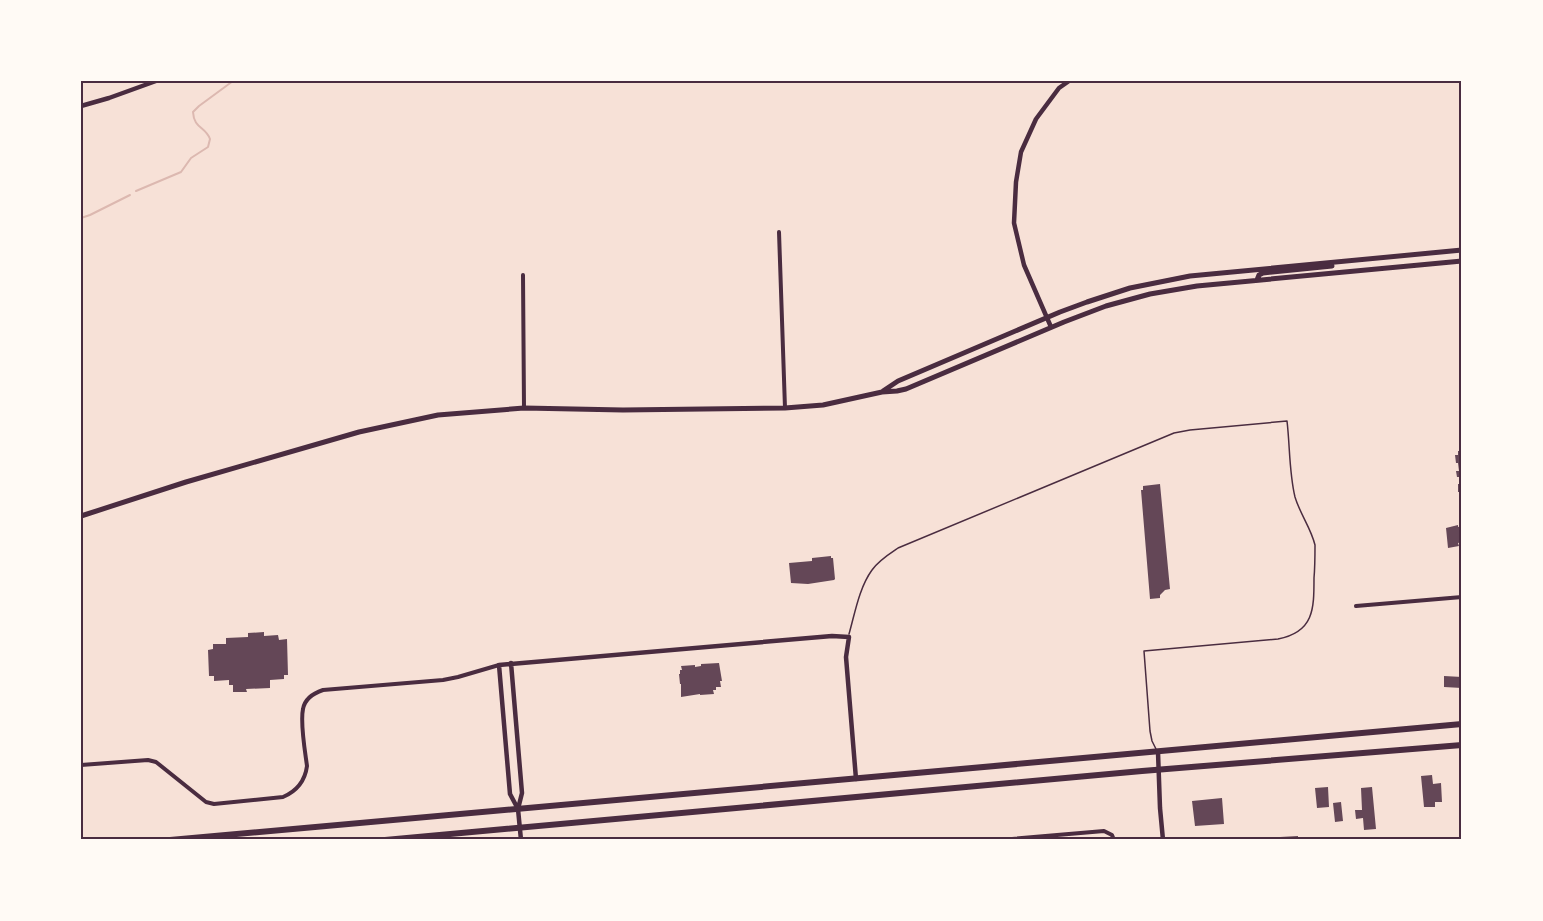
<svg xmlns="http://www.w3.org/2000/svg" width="1543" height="921" font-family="'Alegreya Sans',sans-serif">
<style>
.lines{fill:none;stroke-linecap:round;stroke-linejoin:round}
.stream{stroke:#dcb8b0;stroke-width:2}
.building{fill:#644757}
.service{stroke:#4a2c40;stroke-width:1.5}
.minor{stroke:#4a2c40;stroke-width:4}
.tertiary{stroke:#4a2c40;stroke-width:4.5}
.secondary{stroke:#4a2c40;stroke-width:5}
.primary{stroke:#4a2c40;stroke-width:6}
.neatline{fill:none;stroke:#4a2c40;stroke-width:2}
</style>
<rect width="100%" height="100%" fill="#f7e1d7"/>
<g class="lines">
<path class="stream" d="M 136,191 L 181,172 L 191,158 L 208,147 L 210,139 C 205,126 194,129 193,112 L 199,106 L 233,81
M 81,218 L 90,215 L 130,195"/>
</g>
<path class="building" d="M 1458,451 L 1462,451 L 1462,492 L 1458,492 L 1458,484 L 1460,484 L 1459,477 L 1457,477 L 1456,471 L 1459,471 L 1458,463 L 1456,463 L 1455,455 L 1458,455 Z
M 1160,484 L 1170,589 L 1165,590 L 1160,595 L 1160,598 L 1150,599 L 1141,490 L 1143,490 L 1143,486 Z
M 1458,525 L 1458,527 L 1462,526 L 1462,542 L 1458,543 L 1459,546 L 1448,548 L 1446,528 Z
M 831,556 L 831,558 L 833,558 L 835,579 L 834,580 L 808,584 L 791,583 L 789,563 L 812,561 L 812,558 Z
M 264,632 L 264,636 L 278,635 L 279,640 L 287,639 L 288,675 L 284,675 L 284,679 L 270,680 L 270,688 L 246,689 L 247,692 L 233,692 L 233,685 L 229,685 L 229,680 L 214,681 L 214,676 L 209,676 L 208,650 L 213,649 L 213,644 L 226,644 L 226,638 L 248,637 L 248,633 Z
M 719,663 L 722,681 L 720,681 L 721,687 L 716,687 L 716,690 L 713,690 L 714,694 L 700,695 L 700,694 L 681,697 L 681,684 L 680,684 L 679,674 L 680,674 L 680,670 L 682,670 L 681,666 L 695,665 L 695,667 L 701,666 L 701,664 Z
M 1444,676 L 1462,677 L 1462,688 L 1444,687 Z
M 1432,775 L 1433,784 L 1441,783 L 1442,802 L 1435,802 L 1435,807 L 1424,807 L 1421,776 Z
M 1328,787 L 1329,807 L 1317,808 L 1315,788 Z
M 1372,787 L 1376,829 L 1364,830 L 1363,818 L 1356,819 L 1355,810 L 1362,810 L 1361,788 Z
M 1222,798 L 1224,824 L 1195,826 L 1192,801 Z
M 1341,802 L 1343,821 L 1335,822 L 1333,803 Z
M 1298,836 L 1298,840 L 1279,840 L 1280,837 Z"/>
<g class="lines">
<path class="service" d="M 849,634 C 855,613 859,588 872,570 C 878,561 889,554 898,548 L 1174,433 L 1190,430 L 1287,421 C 1290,446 1289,472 1295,497 C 1300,514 1311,528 1315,545 C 1315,556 1315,567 1314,578 C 1314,609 1314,632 1278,639 L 1144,651 L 1150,731 L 1152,741 L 1156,749"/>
<path class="minor" d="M 779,232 L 785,408
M 523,275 L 524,408
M 1356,606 L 1462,597
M 81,765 L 148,760 L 156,762 L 206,802 L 214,804 L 283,797 C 297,791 305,781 307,766 C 305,751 300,723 303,709 C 305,698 314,693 323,690 L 443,680 L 458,677 L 499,665
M 1000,840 L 1104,831 L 1112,835 L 1114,840"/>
<path class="tertiary" d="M 81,106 L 109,98 L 156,81
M 1051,327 L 1024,265 L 1014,223 L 1016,182 L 1021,152 L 1036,119 L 1059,88 L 1069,81
M 511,663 L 522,793 L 518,809
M 1158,752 L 1160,808 L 1163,840
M 521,840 L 518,809 L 510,794 L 499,665 L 832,636 L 849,637 L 846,657 L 856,779"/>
<path class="secondary" d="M 1257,280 L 1259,275 L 1263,273 L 1332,266
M 883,391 L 898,381 L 1060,312 L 1087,302 L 1130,288 L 1190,276 L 1462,250
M 81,516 L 186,482 L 359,432 L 438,415 L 524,408 L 623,410 L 785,408 L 823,405 L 882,392 L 897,391 L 906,389 L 1064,322 L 1106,306 L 1150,294 L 1197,286 L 1462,261"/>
<path class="primary" d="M 170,840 L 1462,724
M 385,840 L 1142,771 L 1462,745"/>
</g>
<rect width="1543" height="921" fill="none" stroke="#fffaf5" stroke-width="165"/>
<rect x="82" y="82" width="1378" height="756" class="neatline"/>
</svg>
